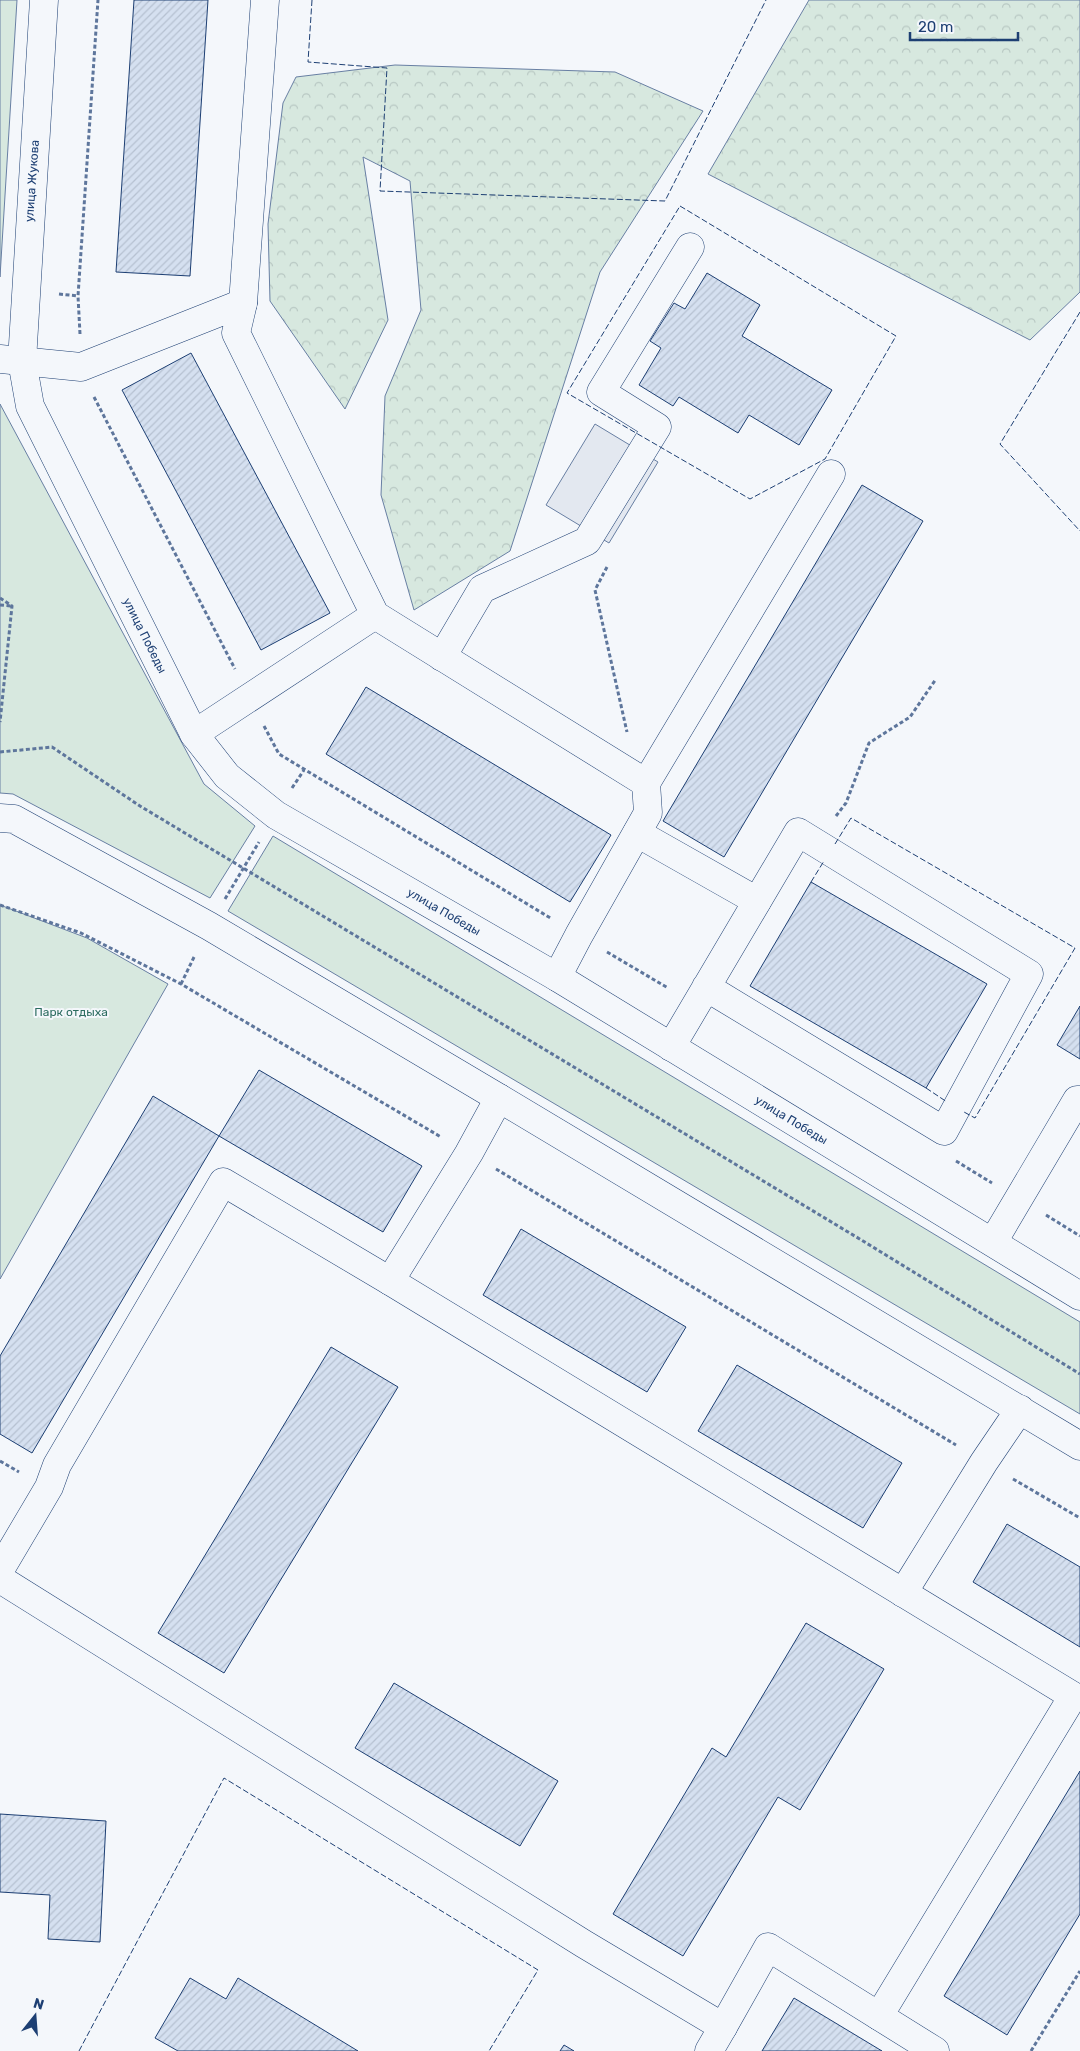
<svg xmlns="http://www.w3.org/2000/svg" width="1080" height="2051" font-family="Rubik,sans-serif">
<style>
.forest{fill:url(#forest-crowns);stroke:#687fa3}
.green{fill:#d7e8df;stroke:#687fa3}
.parking{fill:#e3e8f0;stroke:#687fa3}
.building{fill:url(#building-hatch);stroke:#1d3f73}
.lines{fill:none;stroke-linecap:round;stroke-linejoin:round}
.minor-casing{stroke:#1d3f73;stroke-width:29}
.path{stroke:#5e769c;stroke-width:3;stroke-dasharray:4 2.5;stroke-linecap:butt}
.minor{stroke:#f4f7fb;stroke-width:28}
.fence{stroke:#1d3f73;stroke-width:1;stroke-dasharray:6 2.5;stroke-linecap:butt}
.labels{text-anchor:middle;stroke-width:4;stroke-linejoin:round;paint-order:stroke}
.street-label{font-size:12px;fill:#1d3f73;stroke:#f4f7fb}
.park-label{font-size:12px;fill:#2c6c60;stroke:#f4f7fb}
</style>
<defs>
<pattern id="forest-crowns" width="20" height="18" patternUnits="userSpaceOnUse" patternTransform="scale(1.25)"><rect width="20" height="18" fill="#d7e8df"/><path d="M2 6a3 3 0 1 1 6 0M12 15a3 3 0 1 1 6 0" fill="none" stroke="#b8c8c3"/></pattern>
<pattern id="building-hatch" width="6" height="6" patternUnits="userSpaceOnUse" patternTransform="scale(1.25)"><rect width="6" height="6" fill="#d5e0f0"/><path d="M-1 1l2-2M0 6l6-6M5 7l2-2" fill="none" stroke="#b6c1d1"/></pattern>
</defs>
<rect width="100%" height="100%" fill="#f4f7fb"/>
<path class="forest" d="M 809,0 L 1080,0 L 1080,292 L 1030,340 L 708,174 Z
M 395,65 L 615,72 L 703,111 L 600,272 L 510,551 L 414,610 L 381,495 L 385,396 L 421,310 L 410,181 L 363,157 L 388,320 L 345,409 L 270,301 L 268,224 L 283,103 L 296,77 Z"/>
<path class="green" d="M 0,0 L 17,0 L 0,277 Z
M 0,404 L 204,784 L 255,826 L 210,898 L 13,794 L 0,793 Z
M 273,836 L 1080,1322 L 1080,1414 L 228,911 Z
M 0,905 L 87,938 L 168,984 L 0,1279 Z"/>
<path class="parking" d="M 595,424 L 658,462 L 609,543 L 546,505 Z"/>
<path class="building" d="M 134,0 L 208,0 L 190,276 L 116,272 Z
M 707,273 L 760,305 L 742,336 L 832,390 L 799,445 L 749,415 L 738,433 L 679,397 L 673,406 L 639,385 L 661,348 L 650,341 L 674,303 L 685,309 Z
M 191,353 L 330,613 L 261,650 L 122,390 Z
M 862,485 L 923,521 L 724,857 L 663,821 Z
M 366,687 L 611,835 L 570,902 L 326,754 Z
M 811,882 L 987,984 L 926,1088 L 750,986 Z
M 1080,1006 L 1080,1059 L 1057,1045 Z
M 259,1070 L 422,1166 L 383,1232 L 219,1136 Z
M 153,1096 L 219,1136 L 32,1453 L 0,1434 L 0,1356 Z
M 521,1229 L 686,1327 L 647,1392 L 483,1295 Z
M 331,1347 L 398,1387 L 224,1673 L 158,1633 Z
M 737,1365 L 902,1463 L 863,1528 L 698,1431 Z
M 1007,1524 L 1080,1567 L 1080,1647 L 973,1582 Z
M 806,1623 L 884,1669 L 800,1810 L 778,1797 L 683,1956 L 613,1914 L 712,1748 L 726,1757 Z
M 394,1683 L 558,1781 L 520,1846 L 355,1748 Z
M 1080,1771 L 1080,1914 L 1007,2035 L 944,1996 Z
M 0,1814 L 106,1821 L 100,1942 L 48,1939 L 50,1895 L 0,1892 Z
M 190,1978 L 226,1999 L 238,1978 L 358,2051 L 178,2051 L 155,2038 Z
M 794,1998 L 882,2051 L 762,2051 Z
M 564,2045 L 574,2051 L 560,2051 Z"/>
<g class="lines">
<g class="minor-casing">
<g id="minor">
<path id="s1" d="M 44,0 L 22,361 L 30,406 L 194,734 L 227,776 L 276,815 L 557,977 L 1080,1296"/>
<path d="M 243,303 L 265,0"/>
<path d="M 0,359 L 81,367 L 243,303 L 236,333 L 375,615 L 646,783 L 831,474"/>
<path d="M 442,657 L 482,589 L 587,541 L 649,440 L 657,427 L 601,392 L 690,247"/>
<path d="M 194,734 L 375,615"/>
<path d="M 0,818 L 14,819 L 209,926 L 499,1098 L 1080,1446"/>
<path d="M 637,833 L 757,901"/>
<path d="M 557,977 L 579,935 L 648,813 L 646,783"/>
<path d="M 671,1047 L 798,832 L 1029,974 L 944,1131 L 706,987"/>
<path d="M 993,1242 L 1077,1100 L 1080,1100"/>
<path d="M 390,1281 L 469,1153 L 499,1098"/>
<path d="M 0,1570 L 49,1487 L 57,1465 L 223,1182 L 390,1281 L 1073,1696 L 879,2016"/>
<path d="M 0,1579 L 584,1944 L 723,2027 L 768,1947 L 935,2051"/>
<path d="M 903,1593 L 984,1462 L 1020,1409"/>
<path d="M 709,2051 L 723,2027"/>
</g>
</g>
<path class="path" d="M 59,294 L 78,296
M 80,334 L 78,296 L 98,0
M 94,397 L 235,669
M 607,567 L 595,590 L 627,732
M 0,598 L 12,606 L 0,722
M 0,605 L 11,606
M 264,726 L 279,754 L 552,919
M 0,752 L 52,747 L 140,806 L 863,1241 L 1080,1374
M 292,788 L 304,770
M 836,816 L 846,803 L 869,743 L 910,717 L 936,679
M 225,899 L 259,842
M 0,905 L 81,933 L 181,984 L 441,1137
M 607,952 L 668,988
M 181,984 L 195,955
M 956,1161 L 992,1183
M 496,1169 L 956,1445
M 1046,1215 L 1080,1236
M 0,1461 L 19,1472
M 1013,1479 L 1080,1518
M 1031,2051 L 1080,1971"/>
<use href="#minor" class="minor"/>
<path class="fence" d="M 312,0 L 308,62 L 387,68 L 380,191 L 665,201 L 766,0
M 680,206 L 896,336 L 825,459 L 750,499 L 567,393 Z
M 1080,312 L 1000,444 L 1080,531
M 835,844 L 851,818 L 1075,948 L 975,1118 L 964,1112
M 811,882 L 824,861
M 926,1088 L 947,1102
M 79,2051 L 224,1778 L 538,1970 L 489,2051"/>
</g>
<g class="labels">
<g class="street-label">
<text transform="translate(32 181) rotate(-86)" y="4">улица Жукова</text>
<text dy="4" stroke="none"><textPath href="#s1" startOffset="664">улица Победы</textPath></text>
<text dy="4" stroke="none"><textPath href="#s1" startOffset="1084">улица Победы</textPath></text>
<text dy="4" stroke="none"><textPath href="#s1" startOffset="1489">улица Победы</textPath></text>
</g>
<g class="park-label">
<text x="71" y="1016">Парк отдыха</text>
</g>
</g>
<g transform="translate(35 2016) rotate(17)" stroke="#f4f7fb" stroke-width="4" paint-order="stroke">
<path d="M0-4L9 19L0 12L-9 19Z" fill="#1d3f73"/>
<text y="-8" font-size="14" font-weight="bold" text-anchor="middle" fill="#1d3f73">N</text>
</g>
<path d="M910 32v8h108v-8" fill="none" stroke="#1d3f73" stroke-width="2.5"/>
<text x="918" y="32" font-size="15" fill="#1d3f73" stroke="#f4f7fb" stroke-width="4" paint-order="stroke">20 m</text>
</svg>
